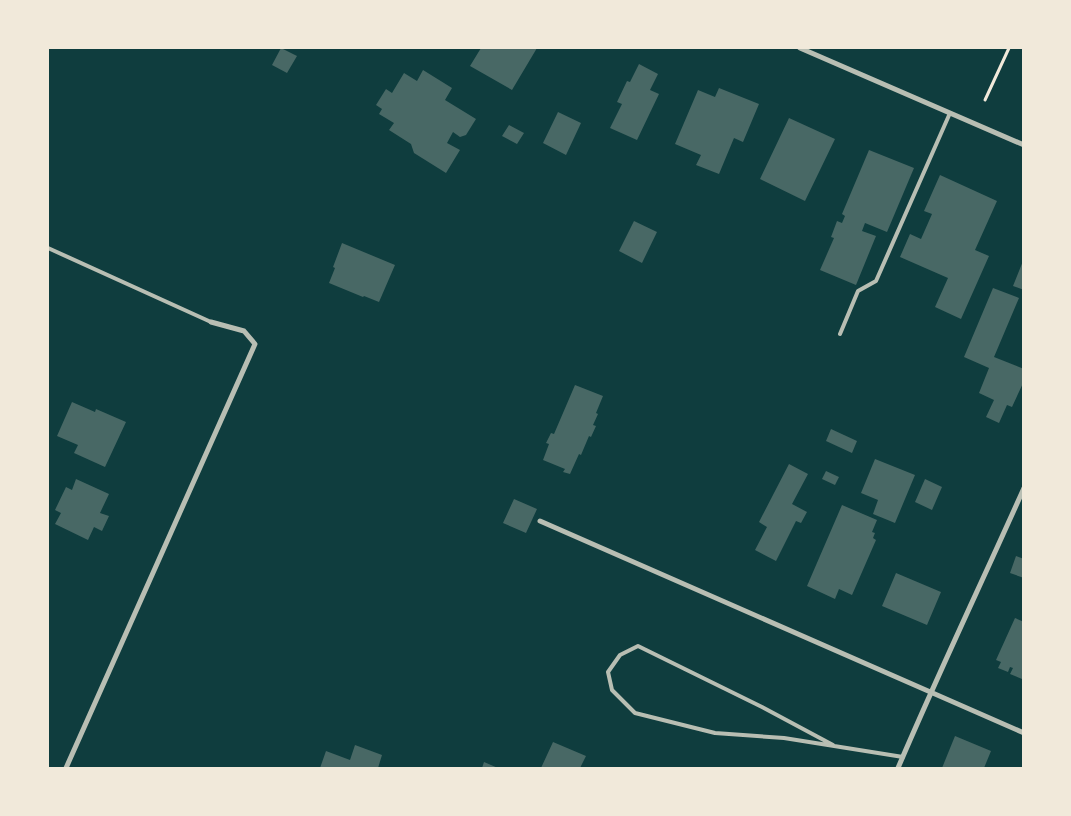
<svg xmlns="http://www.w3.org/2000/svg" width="1071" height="816" font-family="'Playfair Display',serif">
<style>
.building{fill:#486865}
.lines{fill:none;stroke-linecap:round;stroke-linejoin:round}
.path{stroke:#f1e9da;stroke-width:3}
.service{stroke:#b8beb3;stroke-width:4}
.minor{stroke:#b8beb3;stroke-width:5}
</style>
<rect width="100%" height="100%" fill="#0f3d3e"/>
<path class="building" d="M 281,48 L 297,56 L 287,73 L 272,65 Z
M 481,48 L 537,48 L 512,90 L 470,66 Z
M 639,64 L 658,74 L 650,90 L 659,94 L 637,140 L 610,128 L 622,104 L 617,102 L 627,81 L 630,82 Z
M 423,70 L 452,88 L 445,100 L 476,119 L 466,135 L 460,137 L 453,132 L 447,143 L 460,150 L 446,173 L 414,153 L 411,144 L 389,130 L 394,123 L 379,114 L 382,109 L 376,105 L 386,89 L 392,93 L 404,73 L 417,81 Z
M 719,88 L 759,104 L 743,142 L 734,138 L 719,174 L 696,165 L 701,155 L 675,144 L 698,90 L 715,97 Z
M 558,112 L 581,123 L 566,155 L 543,143 Z
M 789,118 L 835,139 L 805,201 L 760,179 Z
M 509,125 L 524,133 L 517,144 L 502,136 Z
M 869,150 L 914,168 L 887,232 L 865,223 L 862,231 L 876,236 L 856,285 L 820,270 L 834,238 L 831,237 L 837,221 L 842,223 L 845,216 L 842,214 Z
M 940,175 L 997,201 L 975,250 L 989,256 L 961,319 L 935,307 L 948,278 L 900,257 L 910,234 L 921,239 L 932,214 L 924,211 Z
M 634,221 L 657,232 L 642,263 L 619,251 Z
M 342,243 L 395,265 L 379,302 L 364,296 L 363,297 L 329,283 L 335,268 L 333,267 Z
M 1023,261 L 1024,261 L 1024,290 L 1013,286 Z
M 993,288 L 1019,298 L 994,357 L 1024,369 L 1024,381 L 1012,407 L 1007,405 L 999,423 L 986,417 L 994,400 L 979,393 L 989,368 L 964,357 Z
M 575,385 L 603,396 L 596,413 L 598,414 L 593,425 L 596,426 L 591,437 L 589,436 L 581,455 L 579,454 L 570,474 L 563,472 L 565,469 L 543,460 L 549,444 L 546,443 L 551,433 L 554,434 Z
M 72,402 L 95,412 L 96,409 L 126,422 L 105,467 L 74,453 L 78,445 L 57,436 Z
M 831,429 L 857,441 L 852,453 L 826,441 Z
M 875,459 L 915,475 L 895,523 L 873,514 L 878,500 L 861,493 Z
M 789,464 L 808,474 L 792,504 L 807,512 L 801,523 L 796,521 L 776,561 L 755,550 L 767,527 L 759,522 Z
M 826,471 L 839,477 L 835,485 L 822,479 Z
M 76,479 L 109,494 L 100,513 L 109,516 L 102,531 L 94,527 L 88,540 L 55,524 L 61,513 L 55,510 L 66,487 L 72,490 Z
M 925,479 L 942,487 L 932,510 L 915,502 Z
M 514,499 L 537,509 L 526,533 L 503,523 Z
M 842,505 L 877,520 L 872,532 L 875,533 L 873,538 L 876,540 L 852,595 L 839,589 L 835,599 L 807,586 Z
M 1016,556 L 1024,559 L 1024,578 L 1010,573 Z
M 896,573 L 941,592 L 927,625 L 882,606 Z
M 1015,618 L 1024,622 L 1024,675 L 1022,679 L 1010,674 L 1013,668 L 1010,667 L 1008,672 L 998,668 L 1001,662 L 996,660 Z
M 955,736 L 991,751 L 984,768 L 942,768 Z
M 553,742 L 586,756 L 580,768 L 541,768 Z
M 355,745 L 382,755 L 378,768 L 320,768 L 326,751 L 350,760 Z
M 484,762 L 498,768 L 482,768 Z"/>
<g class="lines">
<path class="path" d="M 985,100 L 1009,48"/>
<path class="service" d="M 48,248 L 211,322
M 840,334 L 858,291 L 876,281 L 950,113
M 833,745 L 762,707 L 638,646 L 620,655 L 608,672 L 612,690 L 635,713 L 715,733 L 784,738 L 903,757"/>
<path class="minor" d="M 800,48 L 1024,145
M 540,521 L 1024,733
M 66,768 L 255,344 L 244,331 L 211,322
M 898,768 C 938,674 982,582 1024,488"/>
</g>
<rect width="1071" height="816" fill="none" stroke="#f1e9da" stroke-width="98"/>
</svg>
